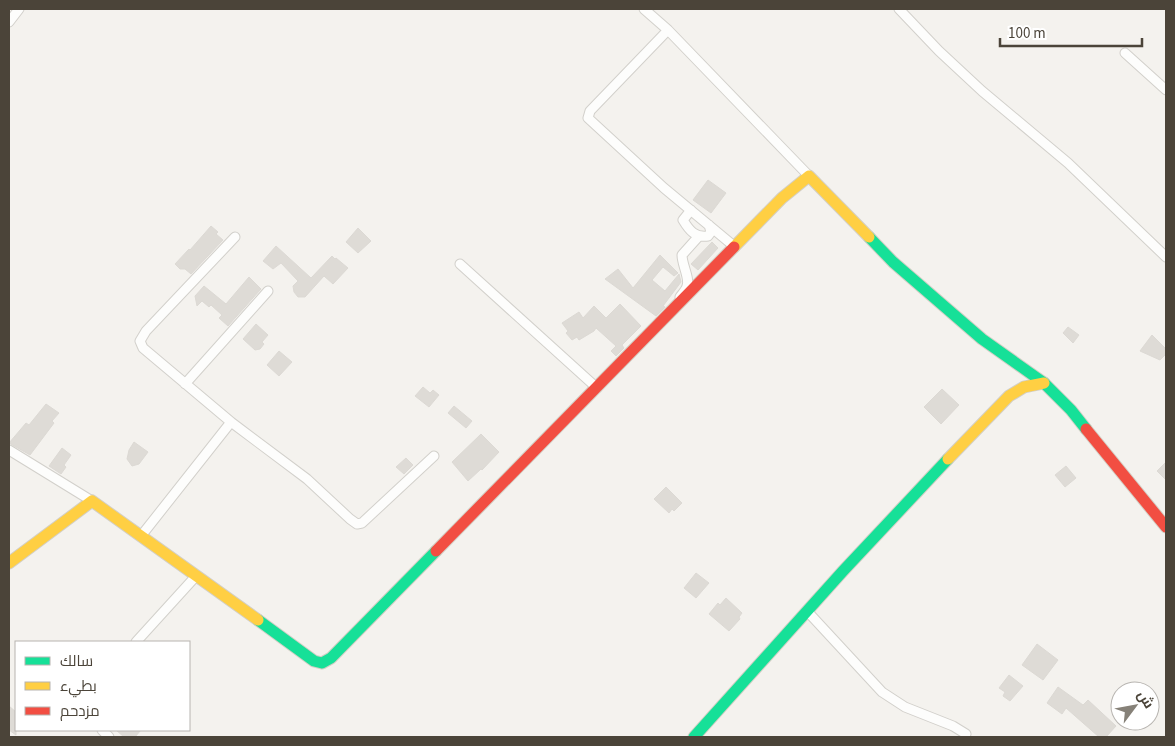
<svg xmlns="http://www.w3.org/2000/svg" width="1175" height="746" font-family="'Source Sans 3',Cairo,sans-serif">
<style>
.building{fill:#dedbd6;stroke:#dcd9d4}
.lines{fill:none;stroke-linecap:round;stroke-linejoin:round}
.street-casing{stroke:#d2d0cb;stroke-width:11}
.fast-casing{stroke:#d3cfc5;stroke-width:13}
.slow-casing{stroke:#d3cfc5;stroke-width:13}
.jam-casing{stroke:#d3cfc5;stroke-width:13}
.street{stroke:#fdfdfc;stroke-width:9}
.fast{stroke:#16e098;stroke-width:11}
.slow{stroke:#ffcf43;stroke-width:11}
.jam{stroke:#f24e42;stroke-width:11}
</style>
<rect width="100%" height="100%" fill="#f4f2ee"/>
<path class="building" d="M 708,180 L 726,193 L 711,213 L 693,200 Z
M 211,226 L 218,232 L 216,234 L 223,240 L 191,274 L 185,269 L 180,269 L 175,264 L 189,249 L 190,250 Z
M 358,228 L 371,241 L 358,253 L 346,242 Z
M 712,242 L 718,248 L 698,270 L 691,264 Z
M 276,246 L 311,278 L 332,256 L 335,259 L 336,258 L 348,268 L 333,284 L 324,276 L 305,297 L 298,297 L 294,292 L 293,286 L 298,281 L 281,263 L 273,269 L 263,261 Z
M 660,255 L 678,273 L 674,276 L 663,267 L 652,280 L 665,291 L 679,274 L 681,282 L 663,306 L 665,307 L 656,316 L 605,279 L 618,269 L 633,288 Z
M 249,277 L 261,289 L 228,326 L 219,318 L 222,315 L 211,305 L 209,307 L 202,301 L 197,306 L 195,296 L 204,286 L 226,304 Z
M 620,304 L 641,326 L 622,345 L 624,348 L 616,356 L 611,351 L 616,346 L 596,328 L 594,331 L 579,340 L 577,337 L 572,340 L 566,333 L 568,331 L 562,323 L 579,312 L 583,318 L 594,306 L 606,318 Z
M 256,324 L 268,335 L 262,342 L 264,344 L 260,349 L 255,350 L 243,339 Z
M 1068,327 L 1079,335 L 1073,343 L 1063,333 Z
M 1152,335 L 1166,349 L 1166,354 L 1160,360 L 1140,351 Z
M 279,351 L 292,362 L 279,376 L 267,365 Z
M 423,387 L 430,393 L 433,390 L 439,395 L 429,407 L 415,396 Z
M 942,389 L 959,405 L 941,424 L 924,407 Z
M 46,404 L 59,413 L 52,421 L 54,423 L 30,455 L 9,443 L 26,423 L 29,425 Z
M 454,406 L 472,421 L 466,428 L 448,413 Z
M 481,434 L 499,452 L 482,470 L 481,469 L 468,481 L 452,462 Z
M 134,442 L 148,452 L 139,464 L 132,466 L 127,459 L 129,450 Z
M 62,448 L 71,455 L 64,465 L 66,467 L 61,474 L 49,466 Z
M 406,458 L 413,465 L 404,474 L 396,467 Z
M 1166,462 L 1166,480 L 1157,471 Z
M 1066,466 L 1076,478 L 1065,487 L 1055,475 Z
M 666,487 L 682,503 L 674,511 L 672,509 L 669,513 L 654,499 Z
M 696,573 L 709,583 L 696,598 L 684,588 Z
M 726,598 L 742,613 L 739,617 L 740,619 L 729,631 L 709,614 L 718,603 L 720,605 Z
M 1037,644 L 1058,660 L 1043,680 L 1022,665 Z
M 1009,675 L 1023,686 L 1010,701 L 1003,696 L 1005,692 L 999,688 Z
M 1058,687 L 1083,705 L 1088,700 L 1116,726 L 1106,737 L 1099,737 L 1066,708 L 1062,714 L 1047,703 Z
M 9,706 L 16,712 L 16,735 L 9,730 Z
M 116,730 L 141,730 L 135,737 L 124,737 Z"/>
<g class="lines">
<g class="street-casing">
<path id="street" d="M 644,9 L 668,30 L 809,176
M 899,9 L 939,51 L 982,91 L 1068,163 L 1166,257
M 9,22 L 19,9
M 668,30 L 590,111 L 588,118 L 664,188 L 735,247
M 1125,53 L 1166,90
M 691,210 L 683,220 C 689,230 695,238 708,236 L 711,232 L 709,225
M 460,264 L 597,388
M 680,297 C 682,294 686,290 687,286 C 690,278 682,265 682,255 L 699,236
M 185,384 L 268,291
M 231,422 L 307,479 L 350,519 L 357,524 L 362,523 L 434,456
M 9,450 L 92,501
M 141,536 L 231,422 L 143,348 L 140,341 L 146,331 L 235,237
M 807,611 L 882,692 L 905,707 L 953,726 L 966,734
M 136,642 L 196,576
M 102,730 L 109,737"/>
</g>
<g class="fast-casing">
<path id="fast" d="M 869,237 L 893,262 L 982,339 L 1044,383 L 1071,410 L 1086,429
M 258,620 L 314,661 L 322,663 L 331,658 L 436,551
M 694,737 L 843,571 L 948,459"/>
</g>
<g class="slow-casing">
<path id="slow" d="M 734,247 L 782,198 L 809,176 L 869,237
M 948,459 L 1009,396 L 1024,387 L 1044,383
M 9,563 L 92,501 L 258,620"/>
</g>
<g class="jam-casing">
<path id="jam" d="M 1086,429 L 1166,527
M 436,551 L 734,247"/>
</g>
<use href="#street" class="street"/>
<use href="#fast" class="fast"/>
<use href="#slow" class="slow"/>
<use href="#jam" class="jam"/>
</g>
<rect width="1175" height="746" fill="none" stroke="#4b4439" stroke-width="20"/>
<rect x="15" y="641" width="175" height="90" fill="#ffffff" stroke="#b7b4b0"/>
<rect x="25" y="657" width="25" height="8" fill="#16e098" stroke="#b7b4b0"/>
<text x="60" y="666" font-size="15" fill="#4b4439">سالك</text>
<rect x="25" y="682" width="25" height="8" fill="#ffcf43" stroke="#b7b4b0"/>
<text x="60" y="691" font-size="15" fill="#4b4439">بطيء</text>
<rect x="25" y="707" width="25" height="8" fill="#f24e42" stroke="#b7b4b0"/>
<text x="60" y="716" font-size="15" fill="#4b4439">مزدحم</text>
<g transform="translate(1135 706) rotate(58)"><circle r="24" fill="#ffffff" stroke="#b7b4b0"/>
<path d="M0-4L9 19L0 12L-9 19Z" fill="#868178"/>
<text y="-8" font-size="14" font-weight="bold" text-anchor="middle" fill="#4b4439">ش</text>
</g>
<path d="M1000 38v8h142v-8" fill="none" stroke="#4b4439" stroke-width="2.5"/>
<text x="1008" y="38" font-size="15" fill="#4b4439" stroke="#ffffff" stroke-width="4" paint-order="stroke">100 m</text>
</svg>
